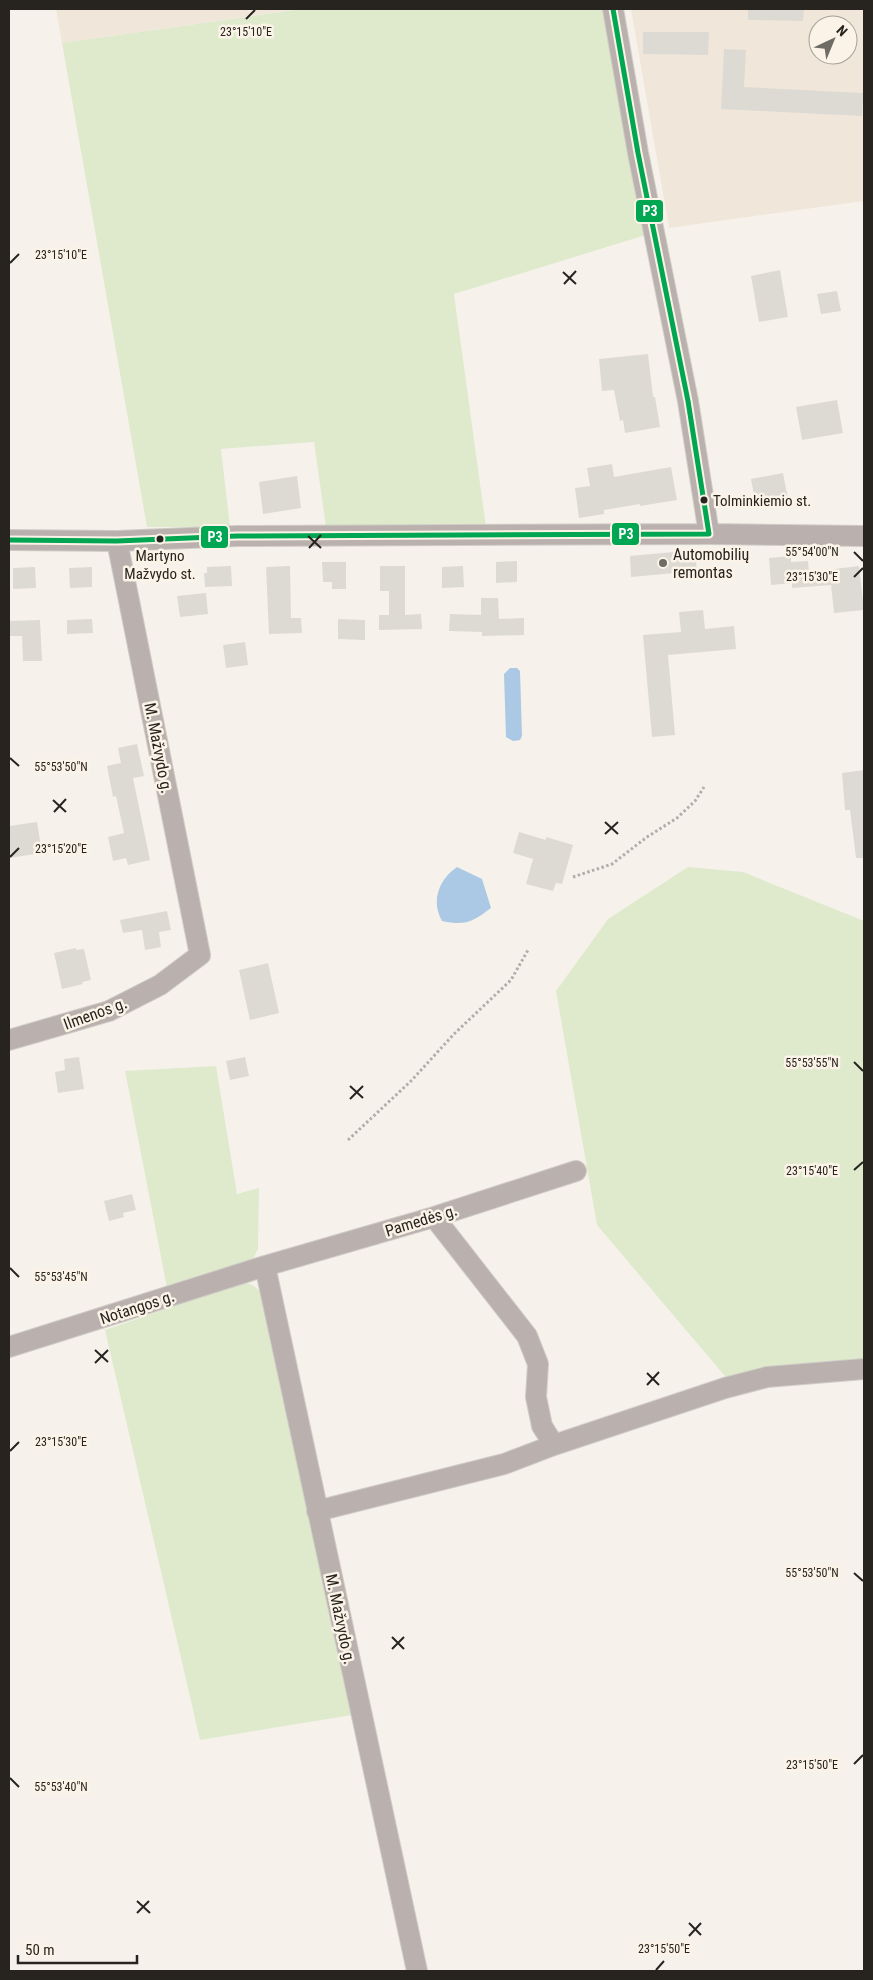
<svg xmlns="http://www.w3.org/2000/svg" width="873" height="1980" font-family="'Roboto Condensed',sans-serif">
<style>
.built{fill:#f0e7da;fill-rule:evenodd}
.green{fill:#dfeacd}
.water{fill:#abc8e4}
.building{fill:#dddad4}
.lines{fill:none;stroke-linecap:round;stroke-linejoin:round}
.minor-casing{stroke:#d0cdc7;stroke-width:22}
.path{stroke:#b3adaa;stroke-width:3;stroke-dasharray:2.5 2.5;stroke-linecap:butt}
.minor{stroke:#bab1af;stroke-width:20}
.bus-1-casing{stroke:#fbf3e7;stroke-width:9}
.bus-1{stroke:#00a651;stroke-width:5}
.ticks{fill:none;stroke:#27241f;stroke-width:2}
.bus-dot{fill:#27241f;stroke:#fbf3e7;stroke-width:2}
.poi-dot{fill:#6f6c66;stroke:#fbf3e7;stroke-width:2}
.labels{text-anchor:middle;stroke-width:5;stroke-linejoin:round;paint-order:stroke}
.bus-label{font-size:15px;fill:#27241f;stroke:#fbf3e7;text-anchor:start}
.poi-label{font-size:16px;fill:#27241f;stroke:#fbf3e7;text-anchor:start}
.street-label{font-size:16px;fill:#27241f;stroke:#fbf3e7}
.ticks-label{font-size:12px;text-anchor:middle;fill:#27241f;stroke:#fbf3e7;stroke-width:5;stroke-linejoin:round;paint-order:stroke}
.line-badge{stroke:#fbf3e7;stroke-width:2}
.badge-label{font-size:14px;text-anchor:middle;font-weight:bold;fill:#fff}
</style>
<rect width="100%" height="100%" fill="#f6f2eb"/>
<path class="built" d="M 56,9 L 300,9 L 62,43 Z
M 631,9 L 864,9 L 864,201 L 669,228 ZM 818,25 L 848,25 L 848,55 L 818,55 Z"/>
<path class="green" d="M 301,9 L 605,9 L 646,235 L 454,294 L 486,527 L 326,527 L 314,442 L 221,449 L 230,527 L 147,527 L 62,43 Z
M 688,867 L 743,872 L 864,921 L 864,1365 L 729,1381 L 597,1225 L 556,991 L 608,919 Z
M 216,1066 L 237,1194 L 259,1188 L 258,1249 L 252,1261 L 168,1293 L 125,1071 Z
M 244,1282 L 254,1286 L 265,1296 L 352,1715 L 200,1740 L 105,1330 Z"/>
<path class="water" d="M 510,668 L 517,668 L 520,671 L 522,736 L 520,740 L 513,741 L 506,737 L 504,674 Z
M 457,867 L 482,879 L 491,908 C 472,922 466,926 442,921 C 431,902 438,880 457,867 Z"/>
<path class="building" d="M 748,9 L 804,9 L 803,21 L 748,20 Z
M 643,32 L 709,32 L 708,55 L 643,54 Z
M 724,49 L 746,50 L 744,87 L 863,93 L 862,116 L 721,109 Z
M 780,270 L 788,317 L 759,322 L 751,276 Z
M 837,291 L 841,311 L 821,314 L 817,294 Z
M 648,354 L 653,397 L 655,397 L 660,427 L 625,433 L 623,420 L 620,421 L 614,390 L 602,391 L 599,359 Z
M 837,400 L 843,433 L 802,440 L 796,407 Z
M 612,464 L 614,477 L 671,467 L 677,500 L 640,506 L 640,504 L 604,510 L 604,514 L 579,518 L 575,488 L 590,486 L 587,468 Z
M 783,473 L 788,499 L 756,505 L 751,479 Z
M 297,476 L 301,508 L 263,514 L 259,482 Z
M 695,550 L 697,571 L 631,577 L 630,556 Z
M 791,556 L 791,562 L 808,561 L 809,572 L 859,566 L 864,610 L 834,613 L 831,585 L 792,588 L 792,583 L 771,585 L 769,558 Z
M 517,561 L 517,582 L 496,583 L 496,562 Z
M 322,562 L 346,562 L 346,589 L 332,589 L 332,582 L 323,582 Z
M 231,566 L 232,586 L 205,587 L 204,573 L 207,573 L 207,567 Z
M 290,566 L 291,618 L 301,618 L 302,633 L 269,634 L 266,567 Z
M 380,566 L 405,566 L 405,615 L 421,614 L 422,629 L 379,630 L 379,615 L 389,615 L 389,591 L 380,591 Z
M 463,566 L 464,587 L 442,588 L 442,567 Z
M 35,567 L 36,588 L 13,589 L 13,568 Z
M 92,567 L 92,587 L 70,588 L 69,568 Z
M 206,593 L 208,614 L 180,617 L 177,596 Z
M 481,598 L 498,598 L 499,619 L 524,618 L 524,635 L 482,636 L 482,632 L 449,631 L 450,614 L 481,615 Z
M 703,610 L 705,629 L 734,626 L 736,649 L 668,655 L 675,735 L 652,737 L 643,635 L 681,632 L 679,612 Z
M 92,619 L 93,633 L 67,634 L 67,620 Z
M 338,619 L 365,620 L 365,640 L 338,639 Z
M 40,620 L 42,661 L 23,661 L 22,636 L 9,636 L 9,621 Z
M 245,642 L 248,665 L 226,668 L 223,645 Z
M 137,744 L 144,776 L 133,778 L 150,860 L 128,865 L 126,858 L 113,861 L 108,837 L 124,833 L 116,796 L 113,797 L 107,766 L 121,763 L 118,748 Z
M 864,770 L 864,858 L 856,858 L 850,810 L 845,810 L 842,773 Z
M 37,822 L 42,853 L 9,858 L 9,826 Z
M 519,832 L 546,840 L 546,837 L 573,845 L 562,884 L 556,883 L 553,891 L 526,884 L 533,859 L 513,853 Z
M 167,911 L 171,930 L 159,932 L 161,947 L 145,950 L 142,930 L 123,933 L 120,920 Z
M 76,948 L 76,950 L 84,949 L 91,980 L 82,982 L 83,984 L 62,989 L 54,953 Z
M 268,963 L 279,1013 L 250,1020 L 239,970 Z
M 79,1057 L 84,1089 L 58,1093 L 55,1072 L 65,1070 L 64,1059 Z
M 245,1057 L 249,1076 L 230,1080 L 226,1061 Z
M 132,1194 L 136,1210 L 123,1213 L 124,1217 L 109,1221 L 104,1201 Z"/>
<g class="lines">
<g class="minor-casing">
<path id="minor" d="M 613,9 L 638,153 L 688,401 L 709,534
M 9,540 L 117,541 L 237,536 L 709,534 L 864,536
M 9,1040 L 109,1011 L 160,985 L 200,955 L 117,541
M 434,1217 L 527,1336 L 538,1364 L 536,1397 L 542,1426 L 554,1445 L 725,1388 L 767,1377 L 864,1369
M 265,1266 L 417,1971
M 9,1347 L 265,1266 L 434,1217 L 576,1171
M 317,1511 L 504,1464 L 554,1445"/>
</g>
<path class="path" d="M 573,877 L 612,864 L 647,837 L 677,818 L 695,801 L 704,787
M 348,1140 L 411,1081 L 454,1034 L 511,980 L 528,950"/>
<use href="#minor" class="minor"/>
<g class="bus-1-casing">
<path id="bus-1" d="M 9,540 L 117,541 L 237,536 L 709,534 L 688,401 L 638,153 L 613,9"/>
</g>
<use href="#bus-1" class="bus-1"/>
</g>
<path class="ticks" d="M 246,19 L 255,10M 10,263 L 19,254M 563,272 L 576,284M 564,284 L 576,271M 308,536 L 321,548M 309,548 L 321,535M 854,552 L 863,561M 854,577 L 863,568M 10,758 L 19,766M 53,800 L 66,812M 54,812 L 66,799M 605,822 L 618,834M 605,834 L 618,822M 10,857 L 19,848M 854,1062 L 863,1071M 350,1086 L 363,1098M 350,1099 L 363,1086M 854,1170 L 863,1162M 10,1268 L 19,1277M 95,1350 L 108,1362M 95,1363 L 108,1350M 647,1373 L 659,1385M 647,1385 L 659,1372M 10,1451 L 19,1442M 854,1573 L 863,1581M 392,1637 L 404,1649M 392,1649 L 404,1637M 854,1764 L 863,1755M 10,1778 L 19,1787M 137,1901 L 150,1913M 137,1913 L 149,1901M 689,1923 L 701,1935M 689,1936 L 701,1923M 656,1970 L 664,1961"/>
<g class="bus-dot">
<circle cx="704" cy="500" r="4.5"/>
<circle cx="160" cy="539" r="4.5"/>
</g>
<circle class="poi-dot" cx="663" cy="563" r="5"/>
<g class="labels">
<g class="bus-label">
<text x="713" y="506">Tolminkiemio st.</text>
<text x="160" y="561" text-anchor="middle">Martyno<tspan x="160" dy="18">Mažvydo st.</tspan></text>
</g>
<g class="poi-label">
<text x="673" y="560">Automobilių<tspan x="673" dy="18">remontas</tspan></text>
</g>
<g class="street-label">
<text transform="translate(159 748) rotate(79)" y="6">M. Mažvydo g.</text>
<text transform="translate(95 1013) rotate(-20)" y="6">Ilmenos g.</text>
<text transform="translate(421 1220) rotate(-17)" y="6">Pamedės g.</text>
<text transform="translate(137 1307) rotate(-18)" y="6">Notangos g.</text>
<text transform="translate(341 1619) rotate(78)" y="6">M. Mažvydo g.</text>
</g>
</g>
<g class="ticks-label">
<text x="246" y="36">23°15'10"E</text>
<text x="61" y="259">23°15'10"E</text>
<text x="812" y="556">55°54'00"N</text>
<text x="812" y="581">23°15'30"E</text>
<text x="61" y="771">55°53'50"N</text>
<text x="61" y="853">23°15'20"E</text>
<text x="812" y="1067">55°53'55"N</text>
<text x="812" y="1175">23°15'40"E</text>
<text x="61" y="1281">55°53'45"N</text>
<text x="61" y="1446">23°15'30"E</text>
<text x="812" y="1577">55°53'50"N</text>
<text x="812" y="1769">23°15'50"E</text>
<text x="61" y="1791">55°53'40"N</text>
<text x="664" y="1953">23°15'50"E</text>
</g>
<g class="line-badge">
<rect x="635" y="199" width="29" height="24" rx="5" fill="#00a651"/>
<rect x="611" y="522" width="29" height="24" rx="5" fill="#00a651"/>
<rect x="200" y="525" width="29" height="24" rx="5" fill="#00a651"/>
</g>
<g class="badge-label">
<text x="650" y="216">P3</text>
<text x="626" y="539">P3</text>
<text x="215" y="542">P3</text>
</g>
<rect width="873" height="1980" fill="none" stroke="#27241f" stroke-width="20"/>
<g transform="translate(833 40) rotate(44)"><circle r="24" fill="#fbf3e7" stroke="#a6a097"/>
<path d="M0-4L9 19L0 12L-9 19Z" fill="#6f6c66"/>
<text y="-8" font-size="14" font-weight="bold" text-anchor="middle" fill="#27241f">N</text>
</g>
<path d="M18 1955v8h119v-8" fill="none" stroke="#27241f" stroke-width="2.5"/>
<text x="25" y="1955" font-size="15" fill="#27241f" stroke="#fbf3e7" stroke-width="4" paint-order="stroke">50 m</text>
</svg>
